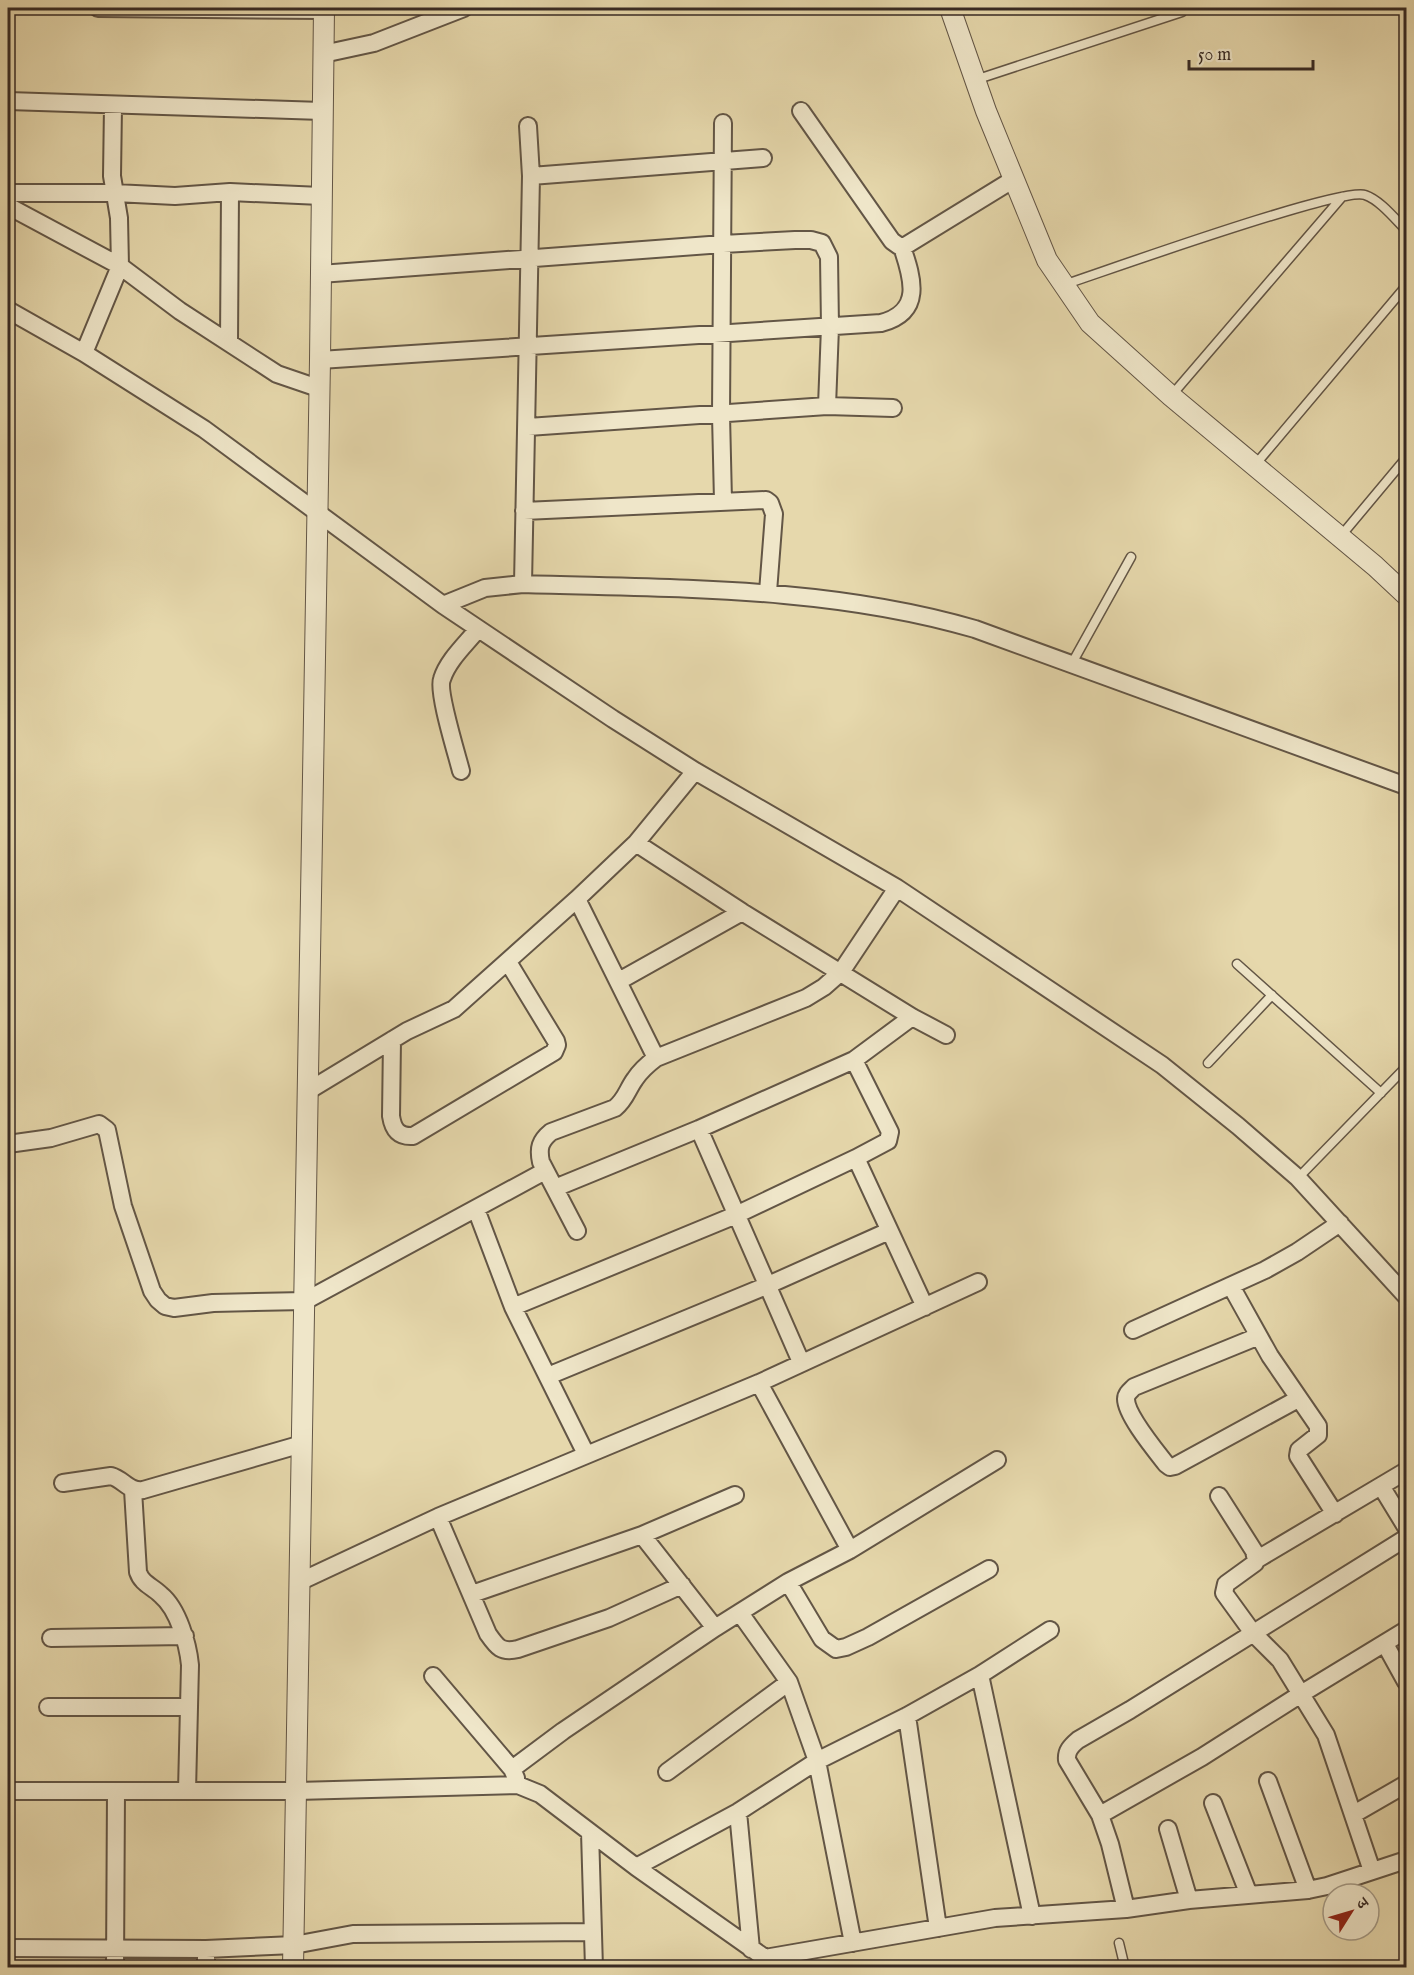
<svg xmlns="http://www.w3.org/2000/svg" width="1414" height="1975" font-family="'IM FELL English','Noto Serif Devanagari',serif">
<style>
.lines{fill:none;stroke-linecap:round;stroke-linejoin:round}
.service-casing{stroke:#635646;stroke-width:11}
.minor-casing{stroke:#635646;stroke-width:20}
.tertiary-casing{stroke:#635646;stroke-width:22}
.service{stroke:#efe6c9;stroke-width:8}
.minor{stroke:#efe6c9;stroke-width:16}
.tertiary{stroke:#efe6c9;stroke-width:20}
</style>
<rect width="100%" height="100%" fill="#e6d8ac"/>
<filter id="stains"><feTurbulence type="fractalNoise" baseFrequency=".00333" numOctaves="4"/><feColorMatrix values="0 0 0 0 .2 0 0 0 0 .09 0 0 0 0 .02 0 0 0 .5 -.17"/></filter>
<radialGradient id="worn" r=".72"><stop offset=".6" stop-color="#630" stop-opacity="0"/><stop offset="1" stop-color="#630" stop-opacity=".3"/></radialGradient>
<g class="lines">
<g class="service-casing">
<path id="service" d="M 975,80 L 1182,12
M 1063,285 C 1103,272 1342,186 1365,195 C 1380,200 1395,219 1406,230
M 1171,396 L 1342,197
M 1255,465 L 1406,286
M 1340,537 L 1406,458
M 1071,665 L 1131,557
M 1237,964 L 1381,1093
M 1208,1063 L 1272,995
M 1298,1178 L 1406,1067
M 1119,1943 L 1125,1968"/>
</g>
<g class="minor-casing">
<path id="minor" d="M 98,8 L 324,10
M 323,54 L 374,43 L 464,8
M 8,101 L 322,111
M 801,111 L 892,241 L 899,246 L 905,246 L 1014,179
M 531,176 L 763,158
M 8,193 L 115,193 L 175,196 L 230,192 L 321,196
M 8,206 L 120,266 L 180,311 L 277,374 L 318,388
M 320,274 L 723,244 L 795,240 L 811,240 L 822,243 L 829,257 L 830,327 L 827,406
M 8,310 L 84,353 L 204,429 L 443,605 L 613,719 L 695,771 L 897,888 L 1162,1065 L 1238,1126 L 1298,1178 L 1406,1296
M 229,343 L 230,192
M 84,353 L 120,266 L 119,218 L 112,176 L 113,106
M 320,360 L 881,323 C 923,312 913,279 902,247
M 528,427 L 827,406 L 893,408
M 723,501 L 721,415 L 723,123
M 524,511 L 766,500 L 770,503 L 774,514 L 768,592
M 523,584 L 531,176 L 528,126
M 443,605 L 485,588 L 523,584 C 675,589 828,586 975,629 L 1406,786
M 461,771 C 457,755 437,691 442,679 C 448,660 466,644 478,629
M 636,843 L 742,912 L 912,1017 L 946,1035
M 619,981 L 742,912
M 392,1040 L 391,1116 C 393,1129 398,1137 413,1136 L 554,1052 L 557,1045 L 556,1041 L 508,962
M 656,1058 L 577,899 L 636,843 L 695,771
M 854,1060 L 890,1132 L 888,1141 L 856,1158 L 925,1307
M 308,1091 L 407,1031 L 454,1009 L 577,899
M 699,1129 L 801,1362
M 8,1144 L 51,1138 L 99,1124 L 107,1130 L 123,1206 L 152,1291 L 158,1300 L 165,1306 L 174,1308 L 213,1303 L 305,1301 L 545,1171
M 555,1188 L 699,1129 L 854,1060 L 912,1017
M 476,1209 L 513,1307 L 586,1454
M 577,1231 L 541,1162 C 538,1148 540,1141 551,1132 L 615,1108 C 626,1099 627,1090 635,1079 C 641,1070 648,1064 656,1058 L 806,998 L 824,987 L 841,972 L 897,888
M 1231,1286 L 1270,1356 L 1318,1426 L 1318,1435 L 1299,1450 L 1298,1456 L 1335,1514
M 513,1307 L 736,1215 L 856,1158
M 1133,1330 L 1265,1270 L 1297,1252 L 1340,1223
M 1259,1336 L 1134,1387 C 1130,1391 1126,1394 1126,1399 C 1126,1415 1156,1451 1166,1464 L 1170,1467 L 1175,1466 L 1298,1399
M 548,1376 L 766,1286 L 889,1231
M 759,1383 L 850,1550
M 63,1483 L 111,1476 C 123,1479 129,1492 143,1490 L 302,1444
M 1381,1486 L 1406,1527
M 133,1490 L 138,1572 C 142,1584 152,1586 161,1595 C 178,1609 188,1644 190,1665 L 187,1791
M 1219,1496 L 1254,1551 L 1256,1560 L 1255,1563 L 1226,1584 L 1224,1593 L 1253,1633 L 1280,1660 L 1326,1735 L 1372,1871
M 438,1517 L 488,1634 C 497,1647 501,1653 518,1649 L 609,1618 L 682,1585
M 642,1535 L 715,1628
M 1256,1560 L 1406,1471
M 299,1582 L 438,1517 L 759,1383 L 978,1282
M 788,1582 L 822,1639 L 836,1649 L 846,1647 L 868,1637 L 989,1569
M 472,1594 L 642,1535 L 735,1495
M 740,1613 L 789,1682 L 817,1761 L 853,1943
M 51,1638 L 185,1636
M 1385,1644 L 1406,1682
M 980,1675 L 1032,1916
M 433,1676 L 512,1769 L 516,1778
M 48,1707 L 189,1707
M 907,1716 L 938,1928
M 512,1769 L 563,1731 L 715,1628 L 788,1582 L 850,1550 L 997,1460
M 667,1772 L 789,1682
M 1268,1781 L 1308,1890
M 8,1791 L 297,1791 L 518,1785 L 540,1794 L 636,1867 L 765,1958 L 995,1918 L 1126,1909 L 1189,1900 L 1308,1890 L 1327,1886 L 1406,1860
M 1213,1803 L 1249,1895
M 738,1812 L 751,1949
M 1354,1814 L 1406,1784
M 1100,1815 L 1202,1757 L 1301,1694 L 1406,1630
M 1168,1829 L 1189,1900
M 590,1832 L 594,1968
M 636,1867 L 738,1812 L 817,1761 L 907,1716 L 980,1675 L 1050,1630
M 1126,1909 L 1110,1844 L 1100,1815 L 1067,1760 C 1066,1751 1071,1746 1078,1740 L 1130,1710 L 1406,1538
M 8,1948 L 206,1949 L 294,1945 L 353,1934 L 592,1932
M 206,1949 L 206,1968
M 115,1968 L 116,1791"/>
</g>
<g class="tertiary-casing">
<path id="tertiary" d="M 950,8 L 986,111 L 1047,260 L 1090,323 L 1171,396 L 1375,566 L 1406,595
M 293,1968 L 320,360 L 324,8"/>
</g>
<use href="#service" class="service"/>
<use href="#minor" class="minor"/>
<use href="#tertiary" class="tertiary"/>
</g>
<rect width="1414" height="1975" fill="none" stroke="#e6d8ac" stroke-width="30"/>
<rect x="9" y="9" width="1396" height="1957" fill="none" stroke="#372a24" stroke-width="3"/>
<rect x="15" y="15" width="1384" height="1945" fill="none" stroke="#372a24" stroke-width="1.5"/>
<g transform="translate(1351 1912) rotate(53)"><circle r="28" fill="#efe6c9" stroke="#a59b87" stroke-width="1.5"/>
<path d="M0-4.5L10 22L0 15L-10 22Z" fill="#8f2418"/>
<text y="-9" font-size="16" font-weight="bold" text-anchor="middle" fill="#372a24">उ</text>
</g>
<path d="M1189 60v9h124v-9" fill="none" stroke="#372a24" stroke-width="3"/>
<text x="1198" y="60" font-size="18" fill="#372a24" stroke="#efe6c9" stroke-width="4.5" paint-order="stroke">50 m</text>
<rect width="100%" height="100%" filter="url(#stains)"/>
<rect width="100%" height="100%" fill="url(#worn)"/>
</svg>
